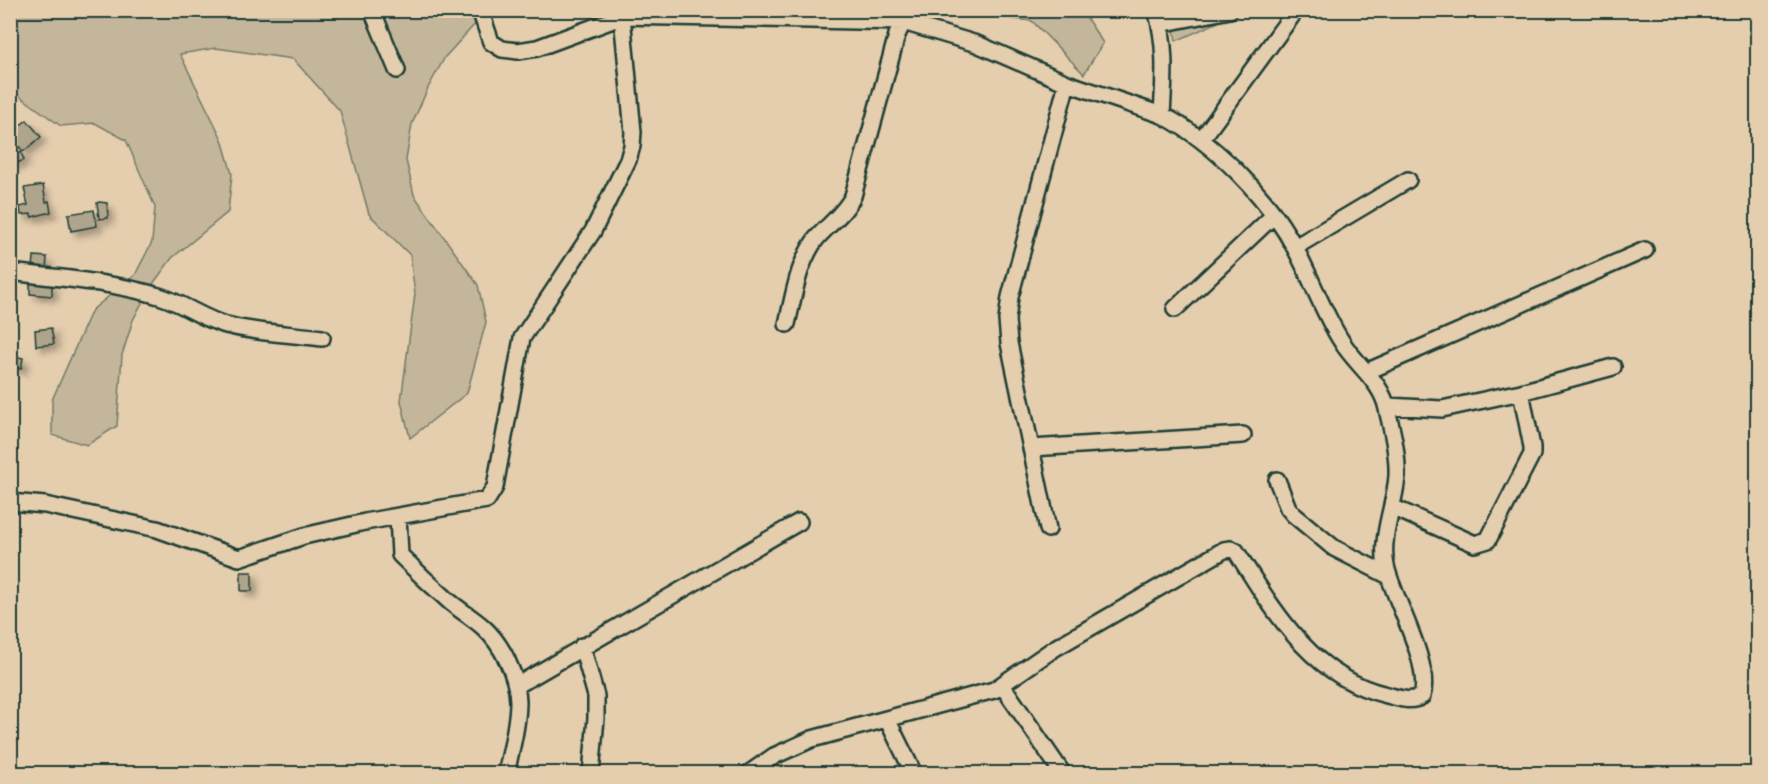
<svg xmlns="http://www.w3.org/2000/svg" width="1768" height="784" font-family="'Architects Daughter',sans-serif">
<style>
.green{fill:#c4b69a;stroke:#727a67;stroke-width:1.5}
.building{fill:#aea58c;stroke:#1f3d34;stroke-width:1.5;filter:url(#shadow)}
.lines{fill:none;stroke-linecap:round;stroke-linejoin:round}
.minor-casing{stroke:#1f3d34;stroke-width:20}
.minor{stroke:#e5ceae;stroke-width:15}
</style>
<defs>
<filter id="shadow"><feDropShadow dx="5.5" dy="5.5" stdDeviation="3" flood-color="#0004"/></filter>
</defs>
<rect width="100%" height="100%" fill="#e5ceae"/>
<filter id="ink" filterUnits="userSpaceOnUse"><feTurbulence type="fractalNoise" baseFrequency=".0167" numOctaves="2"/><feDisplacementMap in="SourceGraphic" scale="12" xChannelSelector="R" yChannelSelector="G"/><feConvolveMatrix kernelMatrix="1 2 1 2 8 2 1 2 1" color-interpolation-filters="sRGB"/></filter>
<g filter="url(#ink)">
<path class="green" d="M 1171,10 L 1243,11 L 1176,41 Z
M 10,11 L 487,11 L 445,57 L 428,88 L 412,124 L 406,160 L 414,195 L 478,285 L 486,322 L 467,393 L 410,438 L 401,401 L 415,294 L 410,255 L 369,214 L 340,111 L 293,59 L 216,48 L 180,54 L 222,139 L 232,174 L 228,212 L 172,258 L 150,288 L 133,320 L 122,355 L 117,426 L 87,445 L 52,435 L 52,400 L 92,310 L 135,275 L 152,242 L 155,207 L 126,140 L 95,123 L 61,126 L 14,92 L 10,85 Z
M 939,11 L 1082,11 L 1103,43 L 1084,74 L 1032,21 Z"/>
<path class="building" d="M 27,120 L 41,137 L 23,152 L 10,133 Z
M 21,152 L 24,160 L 10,166 L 10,156 Z
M 43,185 L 46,202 L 49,201 L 51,212 L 32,217 L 31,214 L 21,215 L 20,207 L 28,205 L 24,188 Z
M 99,202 L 107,203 L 108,218 L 99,219 L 97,203 Z
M 94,210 L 97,226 L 71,231 L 68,214 Z
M 34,256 L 47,257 L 46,272 L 33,269 Z
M 30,278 L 52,284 L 52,296 L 30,294 Z
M 51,328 L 54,344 L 36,346 L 35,330 Z
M 11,355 L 23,358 L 21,369 L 10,366 Z
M 241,572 L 252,572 L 252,591 L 241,591 Z"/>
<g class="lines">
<g class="minor-casing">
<path id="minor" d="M 372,10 L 397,70
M 480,10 L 491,42 L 502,49 L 518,51 L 537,48 L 629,14
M 1156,10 C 1167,45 1164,80 1162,115
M 1160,24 L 1230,10
M 1201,140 L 1296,10
M 1295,247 L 1408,180
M 10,272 C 60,278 111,282 159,296 C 183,303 203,319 226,325 C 256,333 291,334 322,338
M 1175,309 L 1274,215
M 787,324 C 794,295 798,263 816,239 C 828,225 845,213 853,196 L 897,35 L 903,22 L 901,10
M 1366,372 L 1645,250
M 1387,406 L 1442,409 L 1521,392 L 1613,367
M 1031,448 L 1243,435
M 1277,480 L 1288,508 L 1294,515 L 1334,548 L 1389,576
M 10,502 L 45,505 L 157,529 L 239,558 L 304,536 L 365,522 L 487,500 L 495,487 L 522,338 L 593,231 L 628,160 L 632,146 L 633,132 L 622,16 L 903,22 L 977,44 L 1067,83 L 1162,115 C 1214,142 1268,197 1295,248 C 1312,279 1323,313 1342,342 C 1356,365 1382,382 1387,409 C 1392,430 1398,455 1397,476 C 1395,505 1380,536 1386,566 C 1394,601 1432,663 1422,696 C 1411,703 1399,698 1387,695 C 1312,678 1274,611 1236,551 L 1231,549 L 1224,550 L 1055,648 L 994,690 L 812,739 L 774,756 L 748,774
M 1392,507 L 1475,544 L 1488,540 L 1532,454 L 1532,447 L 1521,392
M 398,516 L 400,555 C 416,571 433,587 450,602 C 461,611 473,618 483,627 C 502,644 517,675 518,701 C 518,725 511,750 506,774
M 1048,529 L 1009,343 L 1007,320 L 1010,297 L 1067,83
M 582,646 L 596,696 L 596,718 L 591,774
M 1002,685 L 1063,774
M 516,686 L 799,522
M 887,719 L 914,774"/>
</g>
<use href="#minor" class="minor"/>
</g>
</g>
<rect width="1768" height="784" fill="none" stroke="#e5ceae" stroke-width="36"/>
<rect x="18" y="18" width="1732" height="748" fill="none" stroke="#1f3d34" stroke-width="2" filter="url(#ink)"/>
</svg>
